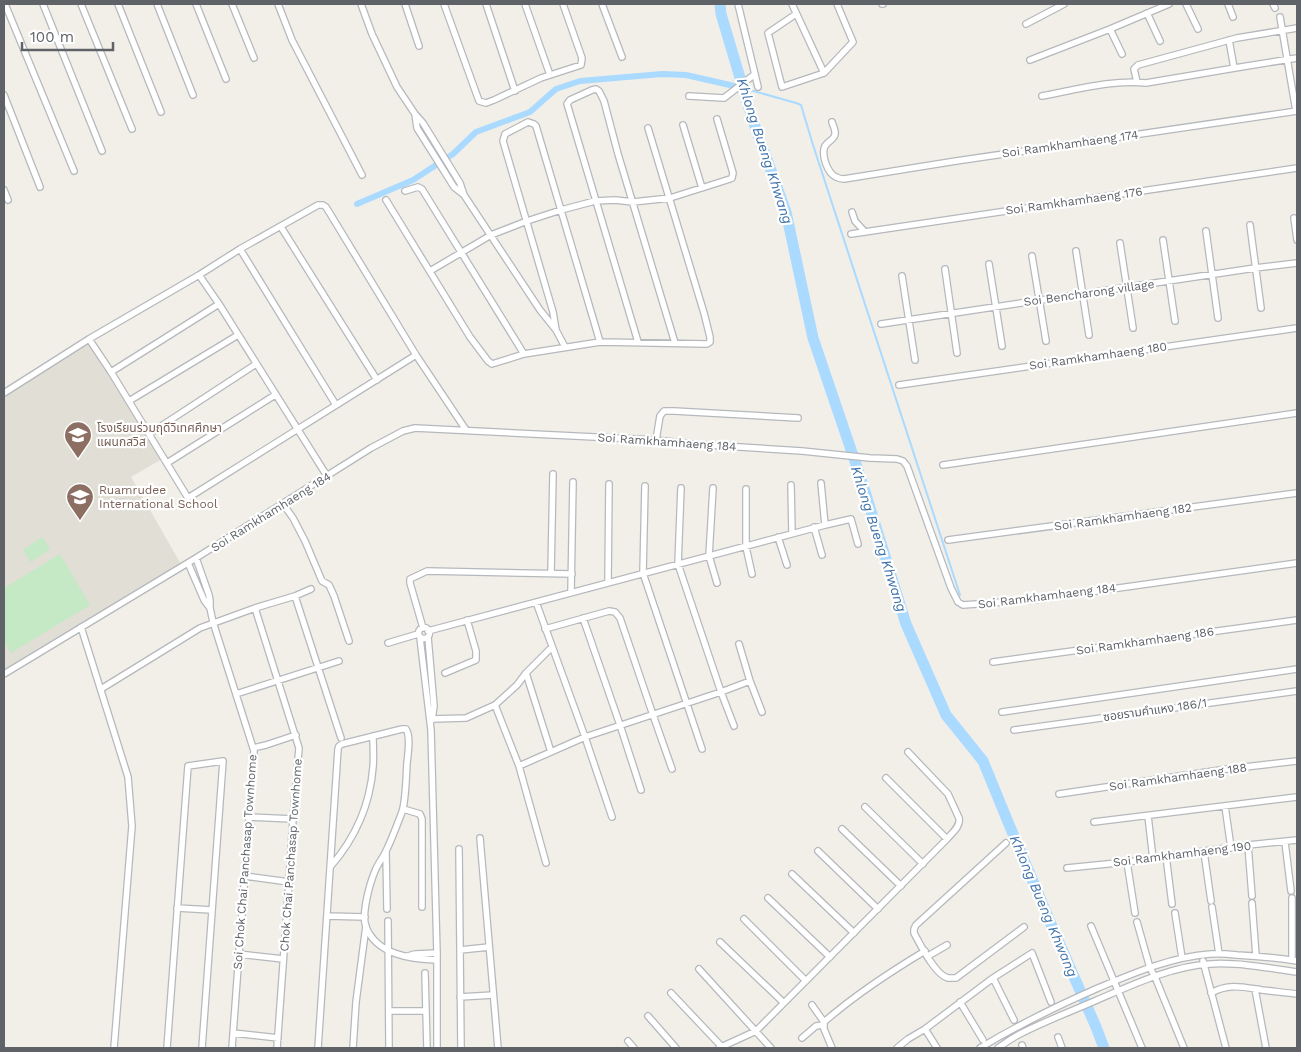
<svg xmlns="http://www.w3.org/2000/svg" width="1301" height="1052" font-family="'Work Sans','Noto Sans Thai',sans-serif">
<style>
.education{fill:#e1ded6}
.pitch{fill:#c5e8c5}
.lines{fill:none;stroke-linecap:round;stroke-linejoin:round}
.stream{stroke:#aadaff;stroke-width:2}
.canal{stroke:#aadaff;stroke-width:6}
.river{stroke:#aadaff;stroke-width:11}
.street-casing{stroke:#b5b8bc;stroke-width:8}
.street{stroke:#fff;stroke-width:5.5}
.labels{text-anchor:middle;stroke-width:4.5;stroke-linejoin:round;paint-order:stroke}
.street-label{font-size:12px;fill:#5f6368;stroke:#fff}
.education-label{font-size:12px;fill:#785e54;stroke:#fff;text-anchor:start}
.water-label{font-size:14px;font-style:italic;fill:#4174aa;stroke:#fff}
</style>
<rect width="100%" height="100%" fill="#f1efe8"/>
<path class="education" d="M 88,342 L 162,459 L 131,477 L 182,566 L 4,673 L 4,396 Z"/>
<path class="pitch" d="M 42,537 L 50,549 L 31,562 L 23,550 Z
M 60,554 L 90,605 L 11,653 L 4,641 L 4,588 Z"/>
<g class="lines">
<path class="stream" d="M 743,88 L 796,103 L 801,105 L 813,145 L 960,595"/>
<path class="canal" d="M 357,204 L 413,180 L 453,154 L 476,132 L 530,112 L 556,89 L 580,81 L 662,74 L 686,75 L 743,88"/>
<path class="river" d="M 720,4 L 721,14 L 752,118 L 786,212 L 813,338 L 862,482 L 906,624 L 946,715 L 983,761 L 1008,822 L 1050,922 L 1096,1027 L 1104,1048"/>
<g class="street-casing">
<path id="street" d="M 5,4 L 74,171
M 43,4 L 102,151
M 81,4 L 132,129
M 118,4 L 161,112
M 157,4 L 193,95
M 196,4 L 226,79
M 232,4 L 254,58
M 278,4 L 292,40 L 362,175
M 361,4 L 372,34 L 397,87 L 415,114 L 423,123 L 460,183 L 464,195 L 540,310 L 556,330
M 405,4 L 419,46
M 444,4 L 479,101 L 486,103 L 494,100 L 541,78 L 581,65 L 582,58 L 563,4
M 486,4 L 515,91
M 525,4 L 550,75
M 602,4 L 622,57
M 738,4 L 758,87
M 792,4 L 824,73
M 882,4 L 883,4
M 1186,4 L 1198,29
M 1228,4 L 1233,17
M 1273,4 L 1275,8
M 1147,13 L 1160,41
M 796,14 L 768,33 L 782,87 L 824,73 L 853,42 L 837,4
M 1280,17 L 1296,111
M 1026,24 L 1064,4
M 1110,29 L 1122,54
M 1229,40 L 1234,68
M 1030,60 L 1110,29 L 1169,4
M 1137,82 L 1134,69 L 1138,65 L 1237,38 L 1297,28
M 4,95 L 40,187
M 689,96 L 724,98 L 755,74
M 1042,96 C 1075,90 1113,79 1146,83 L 1241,67 L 1297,58
M 415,114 L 417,128 L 434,155 L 454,187 L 463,194
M 832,122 C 833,126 836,130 835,134 C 835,139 828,141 825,146 C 821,154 827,173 836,177 C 838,178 842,179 844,179 L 956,161 L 1297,111
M 683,125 L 702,188
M 4,190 L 8,200
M 405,191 L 418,187 L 422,189 L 524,354
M 386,200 L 470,337 L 488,361 L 492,364 L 524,354 L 600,342 L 707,344 L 710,342 L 710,337 L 704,313 L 648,128
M 852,212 L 855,221 L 865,232
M 1294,218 L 1297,240
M 1250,225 L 1261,308
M 281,227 L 377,380
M 1206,231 L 1218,318
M 851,234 L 1297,168
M 1163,240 L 1175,321
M 1120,243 L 1133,328
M 240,249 L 336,405
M 1076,251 L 1089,335
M 1032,256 L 1046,341
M 989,264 L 1002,346
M 945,269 L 957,353
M 430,271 L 491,235 L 527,221 L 561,210 L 595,201 L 615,200 L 633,202 L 670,198 L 730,179 L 732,178 L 733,173 L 717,119
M 199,275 L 219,304 L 327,476
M 902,276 L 915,360
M 881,324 L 1255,268 L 1297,263
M 89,339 L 111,372 L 188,498 L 416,355
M 638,342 L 568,107 L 567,104 L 570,100 L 592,90 L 596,89 L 599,91 L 604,101 L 618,154 L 675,343
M 565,347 L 556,330 L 553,312 L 503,141 L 505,134 L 528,122 L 534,124 L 536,126 L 600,342
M 111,372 L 219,304
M 899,385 L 1297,328
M 4,393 L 89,339 L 199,275 L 240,249 L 318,205 L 323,205 L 326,207 L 416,355 L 466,430
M 129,401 L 238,335
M 149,434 L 256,364
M 656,440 L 660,416 L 664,411 L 674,411 L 798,418
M 167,463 L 275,395
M 943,465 L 1297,413
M 821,483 L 825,525
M 791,485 L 792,533
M 645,486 L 643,573 L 702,749
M 681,488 L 678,564 L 721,692 L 750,681
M 713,488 L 709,556 L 717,583
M 746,489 L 746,547 L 752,574
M 283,504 L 293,518 L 305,541 L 322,581 L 329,585 L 334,596 L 349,641
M 814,527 L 822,555
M 778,537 L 787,565
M 948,540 L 1297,493
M 196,558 L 209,595 L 210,601 L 210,608 L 213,622 L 254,751 L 232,1048
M 188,563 L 204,600 L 210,608
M 551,573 L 553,474
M 608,583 L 609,484
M 571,592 L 573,482
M 295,596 L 341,738
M 255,608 L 299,748 L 293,819 L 289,882 L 277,1048
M 583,618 L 620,725 L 641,790
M 81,627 L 128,777 L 132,826 L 114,1048
M418.5 633a5.5 5.5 0 1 1 11 0a5.5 5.5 0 1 1-11 0Z
M 423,628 L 410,583 L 410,579 L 427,571 L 572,574
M 545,629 L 609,611 L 615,612 L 620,618 L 653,715 L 672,769
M 428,631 L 825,525 L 851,519 L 858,544
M 428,637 L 434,706 L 432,720
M 420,638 L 431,730 L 437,953 L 437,1048
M 388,643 L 418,634
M 739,644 L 750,681 L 762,712
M 993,662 L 1297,620
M 445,673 L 476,660 L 476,651 L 467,620
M 526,673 L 551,752
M 4,674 L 196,558 L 371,448 L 403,431 L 415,428 L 656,440 L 692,444 L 802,451 L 870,458 L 897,459 L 903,461 L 907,466 L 951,588 L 958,602 L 963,605 L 1033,600 L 1297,563
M 101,689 L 200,628 L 255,608 L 295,596 L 311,589
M 236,694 L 339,661
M 495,705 L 519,766 L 546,863
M 1002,712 L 1297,669
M 432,719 L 466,718 L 495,705 L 517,685 L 526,673 L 552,647
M 1014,730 L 1297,691
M 253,748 L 266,745 L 296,735
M 519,766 L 585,737 L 536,602
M 886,778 L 947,839
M 1059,794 L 1227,769 L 1297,761
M 1225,806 L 1231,848
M 865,807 L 923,864
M 403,809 L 420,814 L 422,819 L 422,907
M 1148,816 L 1153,859
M 250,817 L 293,819
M 612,817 L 585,737 L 721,692 L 734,726
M 1094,822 L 1297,797
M 842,829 L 901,886
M 480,838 L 498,1048
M 1285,842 L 1291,891
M 1006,843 L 916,925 L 914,929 L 914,933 C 920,944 935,975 948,978 C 951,978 953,978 956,978 L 1024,927
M 1248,845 L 1252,896
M 459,849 L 461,1048
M 818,851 L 878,909
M 386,852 L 387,909
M 1204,852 L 1211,901
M 1166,856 L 1172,904
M 1127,862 L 1135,913
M 331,866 C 356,837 370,806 373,767 C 374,757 373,746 373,736
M 1067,868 L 1127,862 L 1248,845 L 1297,840
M 792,874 L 854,933
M 245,876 L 289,882
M 768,898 L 830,957
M 1292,898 L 1292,960
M 1252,903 L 1256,956
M 1212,907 L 1219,954
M 177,908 L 212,910
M 1175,913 L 1182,958
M 327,916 L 365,917
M 744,919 L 806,981
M 388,921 L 389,1048
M 1137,922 L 1150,968 L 1155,977 L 1184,1048
M 1091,926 L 1142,1048
M 720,942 L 784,1003
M 460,950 L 489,947
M 239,954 L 283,959
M 408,956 L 415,954 L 437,953
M 928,956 L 947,945
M 1203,961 L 1226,1048
M 699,969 L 771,1048
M 425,973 L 427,1048
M 993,978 L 1014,1020
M 1255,989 L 1266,1048
M 671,993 L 723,1048
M 1211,993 C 1228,983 1243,987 1262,990 C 1273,991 1285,993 1297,994
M 460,997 L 493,995
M 960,1002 L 983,1040
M 812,1005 L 824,1022
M 389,1011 L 426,1011
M 648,1016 L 676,1048
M 925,1029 L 937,1048
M 233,1033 L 278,1038
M 1058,1037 L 1062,1048
M 802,1038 L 816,1026 L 823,1025
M 628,1041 L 634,1048
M 1022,1045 L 1023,1048
M 167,1048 L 188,766 L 223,761 L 202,1048
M 318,1048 L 338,749 L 339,746 L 342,744 L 402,729 L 406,729 C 411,737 408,753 407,763 C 406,777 406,800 402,812 C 397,825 392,839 386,851 C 383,858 378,863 375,871 C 370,883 361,914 366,927 C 377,955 411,959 437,960
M 353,1048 L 356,1002 L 366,926
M 719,1048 L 756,1031 L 947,839 C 952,833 961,826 959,818 L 948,794 L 908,752
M 832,1048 L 824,1029 L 824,1022 C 855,995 890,972 925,951
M 897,1048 L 908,1039 L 925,1029 L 993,978 L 1032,953 L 1051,1002
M 980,1048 C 1018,1025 1057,1006 1098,988 C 1134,973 1171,957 1210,954 C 1219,953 1228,954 1237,955 C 1257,956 1277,958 1297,961
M 998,1048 C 1005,1043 1012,1038 1020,1034 C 1045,1021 1072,1011 1097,1000 C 1132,985 1172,966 1210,964 C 1236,962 1270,968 1297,972"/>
</g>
<use href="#street" class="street"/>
</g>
<defs>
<g id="school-pin" transform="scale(1.4375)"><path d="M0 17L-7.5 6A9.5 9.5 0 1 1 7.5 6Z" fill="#8d6e63" stroke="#fff"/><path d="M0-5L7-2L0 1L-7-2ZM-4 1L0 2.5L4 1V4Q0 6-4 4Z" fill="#fff"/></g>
</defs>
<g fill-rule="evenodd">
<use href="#school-pin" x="78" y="435"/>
<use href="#school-pin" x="80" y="497"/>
</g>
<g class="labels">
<g class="street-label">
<text transform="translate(1070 144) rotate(-8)" y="4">Soi Ramkhamhaeng 174</text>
<text transform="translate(1074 201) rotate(-8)" y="4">Soi Ramkhamhaeng 176</text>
<text transform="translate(1089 293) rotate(-8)" y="4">Soi Bencharong village</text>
<text transform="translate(1098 356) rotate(-8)" y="4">Soi Ramkhamhaeng 180</text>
<text transform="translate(667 442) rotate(4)" y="4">Soi Ramkhamhaeng 184</text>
<text transform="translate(271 512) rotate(-32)" y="4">Soi Ramkhamhaeng 184</text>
<text transform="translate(1123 517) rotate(-8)" y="4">Soi Ramkhamhaeng 182</text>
<text transform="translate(1047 596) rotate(-7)" y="4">Soi Ramkhamhaeng 184</text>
<text transform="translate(1145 641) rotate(-8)" y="4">Soi Ramkhamhaeng 186</text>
<text transform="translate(1155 710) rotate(-8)" y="4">ซอยรามคำแหง 186/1</text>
<text transform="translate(1178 777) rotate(-8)" y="4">Soi Ramkhamhaeng 188</text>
<text transform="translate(1182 854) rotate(-7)" y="4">Soi Ramkhamhaeng 190</text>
<text transform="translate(291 855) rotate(-86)" y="4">Chok Chai Panchasap Townhome</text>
<text transform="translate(245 862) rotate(-86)" y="4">Soi Chok Chai Panchasap Townhome</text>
</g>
<g class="education-label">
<text x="97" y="432">โรงเรียนร่วมฤดีวิเทศศึกษา<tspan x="97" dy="14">แผนกสวิส</tspan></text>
<text x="99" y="494">Ruamrudee<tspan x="99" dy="14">International School</tspan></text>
</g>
<g class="water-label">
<text transform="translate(765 151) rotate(72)" y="5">Khlong Bueng Khwang</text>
<text transform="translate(879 539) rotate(72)" y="5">Khlong Bueng Khwang</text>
<text transform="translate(1044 906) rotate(67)" y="5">Khlong Bueng Khwang</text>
</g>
</g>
<rect width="1301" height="1052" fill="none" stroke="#5f6368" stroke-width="10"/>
<path d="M22 42v8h91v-8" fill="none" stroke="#5f6368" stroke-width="2.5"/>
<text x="30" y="42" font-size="15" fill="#5f6368" stroke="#ffffff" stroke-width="4" paint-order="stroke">100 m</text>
</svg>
